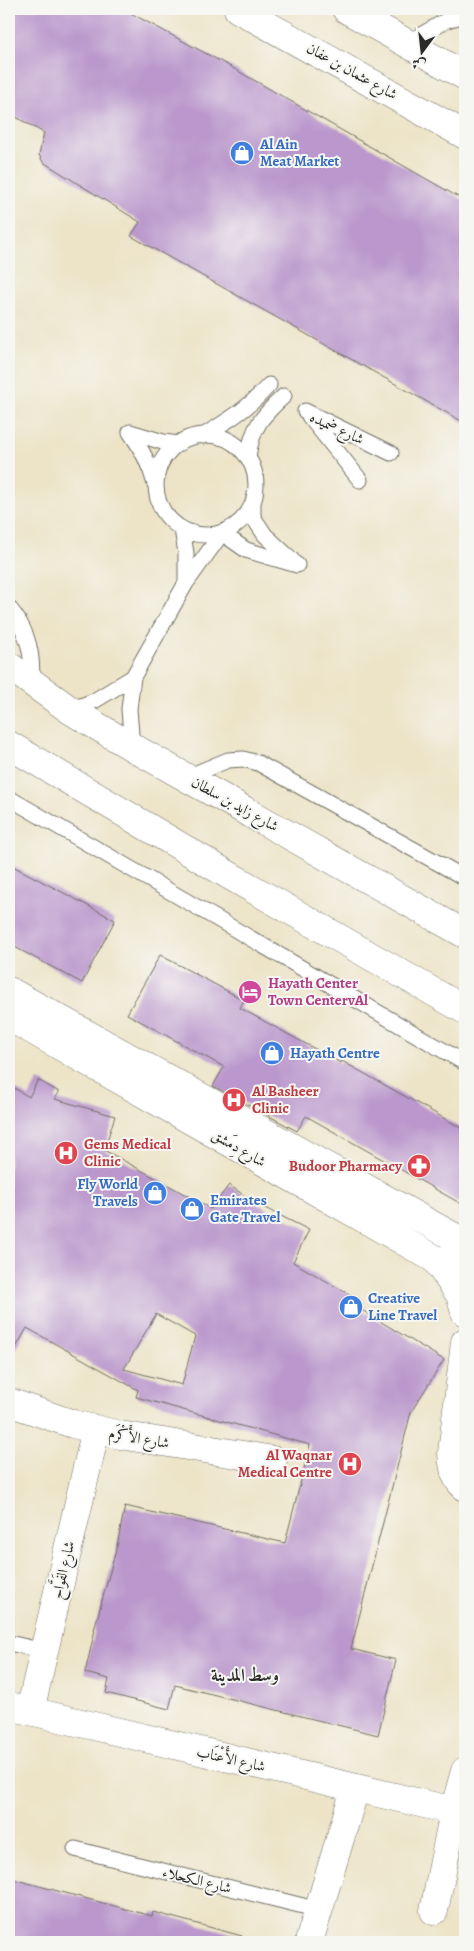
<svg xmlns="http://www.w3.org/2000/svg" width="474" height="1951" font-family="Alegreya,Amiri,serif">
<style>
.building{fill:#ba97cc;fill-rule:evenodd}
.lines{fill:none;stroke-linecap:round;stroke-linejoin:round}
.service-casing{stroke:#6f6c62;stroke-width:17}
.minor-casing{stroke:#6f6c62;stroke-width:29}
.trunk-casing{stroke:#6f6c62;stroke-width:29}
.service{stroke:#fff;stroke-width:15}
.minor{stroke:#fff;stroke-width:28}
.trunk{stroke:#fff;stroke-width:28}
.labels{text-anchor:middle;stroke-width:4;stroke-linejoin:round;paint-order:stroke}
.street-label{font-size:15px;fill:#2b2b2b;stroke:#f6f6f2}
.shop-label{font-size:15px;font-weight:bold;fill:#366cbe;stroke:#f6f6f2;text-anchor:start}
.hotel-label{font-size:15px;font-weight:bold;fill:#b23c85;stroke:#f6f6f2;text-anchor:start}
.health-label{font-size:15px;font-weight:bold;fill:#be3a42;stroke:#f6f6f2;text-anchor:start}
.quarter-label{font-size:18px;font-weight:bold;fill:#2b2b2b;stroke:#f6f6f2}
</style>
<rect width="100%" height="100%" fill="#f6f6f2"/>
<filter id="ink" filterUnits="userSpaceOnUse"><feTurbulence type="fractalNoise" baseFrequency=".02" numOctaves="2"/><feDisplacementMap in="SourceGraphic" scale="10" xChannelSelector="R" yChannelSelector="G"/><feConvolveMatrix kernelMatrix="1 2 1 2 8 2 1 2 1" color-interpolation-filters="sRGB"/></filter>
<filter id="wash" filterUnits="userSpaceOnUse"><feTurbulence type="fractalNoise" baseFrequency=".0096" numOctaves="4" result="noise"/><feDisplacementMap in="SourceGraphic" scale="20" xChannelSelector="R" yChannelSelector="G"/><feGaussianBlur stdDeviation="1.12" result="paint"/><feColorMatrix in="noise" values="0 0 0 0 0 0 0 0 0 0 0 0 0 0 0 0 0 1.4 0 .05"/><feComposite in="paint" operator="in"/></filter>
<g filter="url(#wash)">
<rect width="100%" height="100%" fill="#ede4c8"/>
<g id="blocks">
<path class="building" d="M 9,9 L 123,9 L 231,67 L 465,201 L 465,423 L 131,236 L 140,222 L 43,162 L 39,155 L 44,133 L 9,113 Z
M 9,864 L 115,920 L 82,983 L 9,944 Z
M 160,955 L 244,1000 L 240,1008 L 341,1063 L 342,1061 L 465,1130 L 465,1206 L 306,1116 L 297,1131 L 213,1086 L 224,1067 L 127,1014 Z
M 38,1080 L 59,1092 L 55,1099 L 115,1116 L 104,1150 L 161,1181 L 211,1209 L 229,1185 L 255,1203 L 309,1230 L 293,1262 L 354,1297 L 350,1303 L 444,1360 L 411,1412 L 351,1649 L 396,1660 L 378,1735 L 175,1685 L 169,1709 L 106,1693 L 109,1679 L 85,1673 L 95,1630 L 94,1630 L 117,1546 L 125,1506 L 285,1543 L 310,1445 L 136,1397 L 138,1390 L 27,1328 L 9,1360 L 9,1085 L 29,1097 ZM 156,1314 L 195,1336 L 182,1385 L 124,1369 Z
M 9,1878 L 152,1916 L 153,1912 L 242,1936 L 241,1942 L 9,1942 Z"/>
</g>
</g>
<g filter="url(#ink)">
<use href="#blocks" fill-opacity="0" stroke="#6f6c62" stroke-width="1"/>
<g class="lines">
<g class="service-casing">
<path id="service" d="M 407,43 L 447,20 L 465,15
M 305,411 L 391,453
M 309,416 L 360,480
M 130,432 C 142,449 150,465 155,484
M 130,432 L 163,442 L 179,444
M156 485a50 50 0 1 1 100 0a50 50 0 1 1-100 0Z
M 203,436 C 230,419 248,409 269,385
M 248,457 C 252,427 262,416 284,396
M 253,504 L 253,517 L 265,535 L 292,560
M 182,529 L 186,553 L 186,583
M 9,608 C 28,630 34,655 31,683
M 70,710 L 94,701 L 133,677
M 132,747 L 129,709 L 133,677 L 186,583 L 222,533 L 246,550 L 297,565
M 187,777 L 228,760 L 243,759 L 258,763 L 465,878
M 9,798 L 465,1063
M 9,1643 L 44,1651
M 75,1849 L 319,1910"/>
</g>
<g class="minor-casing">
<path id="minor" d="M 238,9 L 465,135
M 346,9 L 465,76
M 9,991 L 465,1243
M 9,1017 L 435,1259 L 446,1262 L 453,1259 L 458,1249 L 458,1239
M 435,1259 L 460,1295 L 465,1312
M 465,1342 L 452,1453 C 453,1466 454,1478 465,1487
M 9,1402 L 73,1424 L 120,1435 L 273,1460
M 9,1706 L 454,1811
M 30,1711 L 96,1429
M 434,1911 L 454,1811 L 465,1771
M 309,1942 L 355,1789"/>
</g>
<g class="trunk-casing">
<path id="trunk" d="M 9,666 L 70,710 L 132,747 L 465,934
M 9,745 L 232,877 L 465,1010"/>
</g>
<use href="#service" class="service"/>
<use href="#minor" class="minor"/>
<use href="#trunk" class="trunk"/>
</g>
</g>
<defs>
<g id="shop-disc" transform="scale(1.25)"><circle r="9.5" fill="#3f7fe0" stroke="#f6f6f2"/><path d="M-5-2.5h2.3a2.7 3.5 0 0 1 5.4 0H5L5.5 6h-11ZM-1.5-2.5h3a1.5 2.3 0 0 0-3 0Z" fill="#fff"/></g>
<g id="hotel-disc" transform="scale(1.25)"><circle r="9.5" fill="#d1479c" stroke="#f6f6f2"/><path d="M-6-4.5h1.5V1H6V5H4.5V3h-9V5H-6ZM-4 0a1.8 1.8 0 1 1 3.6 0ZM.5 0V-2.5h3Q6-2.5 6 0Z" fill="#fff"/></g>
<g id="hospital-disc" transform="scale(1.25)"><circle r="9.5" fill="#e0444e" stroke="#f6f6f2"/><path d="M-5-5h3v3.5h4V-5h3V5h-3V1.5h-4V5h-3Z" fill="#fff"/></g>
<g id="pharmacy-disc" transform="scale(1.25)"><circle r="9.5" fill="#e0444e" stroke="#f6f6f2"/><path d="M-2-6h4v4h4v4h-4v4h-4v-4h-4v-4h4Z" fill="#fff"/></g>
</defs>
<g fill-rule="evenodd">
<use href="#shop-disc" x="242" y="153"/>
<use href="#hotel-disc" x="250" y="992"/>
<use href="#shop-disc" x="272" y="1053"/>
<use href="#hospital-disc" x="234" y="1100"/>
<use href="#hospital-disc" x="66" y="1153"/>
<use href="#pharmacy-disc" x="419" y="1166"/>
<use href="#shop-disc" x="155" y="1193"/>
<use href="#shop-disc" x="192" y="1209"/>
<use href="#shop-disc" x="351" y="1307"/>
<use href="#hospital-disc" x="350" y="1464"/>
</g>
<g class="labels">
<g class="street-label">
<text transform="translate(352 71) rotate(29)" y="5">شارع عثمان بن عفان</text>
<text transform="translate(337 428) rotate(25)" y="5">شارع ضميده</text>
<text transform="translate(235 804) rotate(29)" y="5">شارع زايد بن سلطان</text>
<text transform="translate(239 1148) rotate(30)" y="5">شارع دِمَشق</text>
<text transform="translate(139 1438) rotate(10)" y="5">شارع الأَكْرَم</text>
<text transform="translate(63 1570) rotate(-77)" y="5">شارع الفَوَّاح</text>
<text transform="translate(231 1759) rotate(13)" y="5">شارع الأَعْنَاب</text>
<text transform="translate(197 1880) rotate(14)" y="5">شارع الكحلاء</text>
</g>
<g class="shop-label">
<text x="260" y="149">Al Ain<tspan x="260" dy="17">Meat Market</tspan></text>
<text x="290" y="1058">Hayath Centre</text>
<text x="138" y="1189" text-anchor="end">Fly World<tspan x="138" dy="17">Travels</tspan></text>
<text x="210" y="1205">Emirates<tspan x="210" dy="17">Gate Travel</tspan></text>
<text x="368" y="1303">Creative<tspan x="368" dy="17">Line Travel</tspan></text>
</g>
<g class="hotel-label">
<text x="268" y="988">Hayath Center<tspan x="268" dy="17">Town CentervAl</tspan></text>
</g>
<g class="health-label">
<text x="252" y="1096">Al Basheer<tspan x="252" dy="17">Clinic</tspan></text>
<text x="84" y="1149">Gems Medical<tspan x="84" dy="17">Clinic</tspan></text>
<text x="402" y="1171" text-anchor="end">Budoor Pharmacy</text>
<text x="332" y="1460" text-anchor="end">Al Waqnar<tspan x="332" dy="17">Medical Centre</tspan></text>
</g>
<g class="quarter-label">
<text x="245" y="1681">وسط المدينة</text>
</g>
</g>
<rect width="474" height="1951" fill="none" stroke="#f6f6f2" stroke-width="30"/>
<g transform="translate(422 52) rotate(195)" stroke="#f6f6f2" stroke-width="4" paint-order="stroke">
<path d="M0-4L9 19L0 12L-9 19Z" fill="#2b2b2b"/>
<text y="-8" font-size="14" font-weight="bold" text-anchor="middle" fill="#2b2b2b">ش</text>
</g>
</svg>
